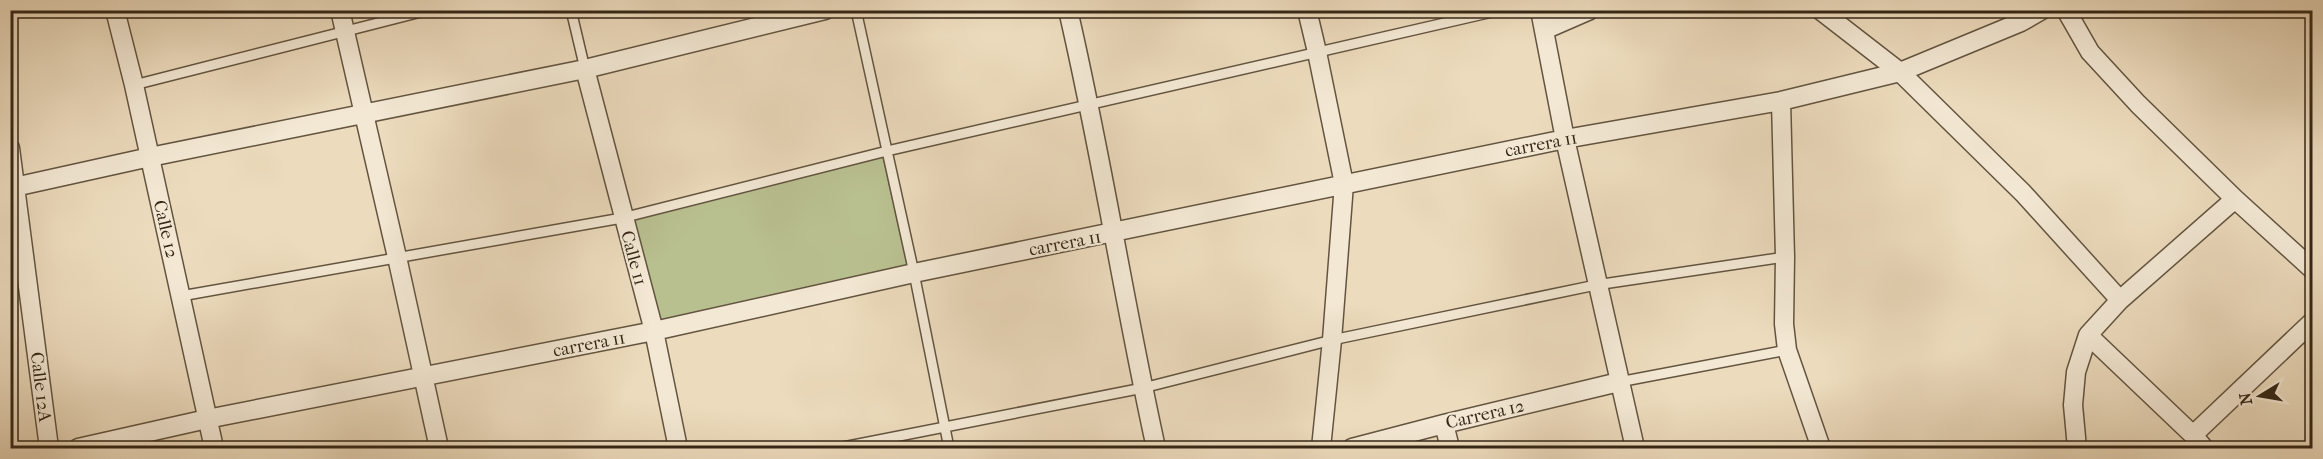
<svg xmlns="http://www.w3.org/2000/svg" width="2323" height="459" font-family="'IM FELL French Canon',serif">
<style>
.green{fill:#b9c090;stroke:#777454;stroke-width:1.5}
.lines{fill:none;stroke-linecap:round;stroke-linejoin:round}
.service-casing{stroke:#635440;stroke-width:12}
.minor-casing{stroke:#635440;stroke-width:21}
.service{stroke:#f3e8d4;stroke-width:9}
.minor{stroke:#f3e8d4;stroke-width:18}
.labels{text-anchor:middle;stroke-width:4.5;stroke-linejoin:round;paint-order:stroke}
.street-label{font-size:18px;fill:#352717;stroke:#f3e8d4}
</style>
<rect width="100%" height="100%" fill="#ecdbbd"/>
<filter id="stains"><feTurbulence type="fractalNoise" baseFrequency=".00333" numOctaves="4"/><feColorMatrix values="0 0 0 0 .2 0 0 0 0 .09 0 0 0 0 .02 0 0 0 .5 -.17"/></filter>
<radialGradient id="worn" r=".72"><stop offset=".6" stop-color="#630" stop-opacity="0"/><stop offset="1" stop-color="#630" stop-opacity=".3"/></radialGradient>
<path class="green" d="M 883,156 L 909,272 L 657,326 L 627,220 Z"/>
<g class="lines">
<g class="service-casing">
<path id="service" d="M 571,10 L 585,69
M 856,10 L 914,273 L 949,448
M 134,85 L 429,10
M 181,296 L 622,218 L 887,151 L 1501,10
M 1619,382 L 1787,350
M 838,448 L 1143,388 L 1332,340 L 1596,285 L 1785,257"/>
</g>
<g class="minor-casing">
<path id="minor" d="M 115,10 L 134,85 L 214,448
M 340,10 L 397,257 L 439,448
M 1068,10 C 1102,156 1124,303 1156,448
M 1307,10 L 1317,52 L 1344,184 L 1332,340 L 1321,448
M 1540,10 L 1565,139 L 1635,448
M 1820,10 L 1900,72 L 2023,193 L 2120,300 L 2088,335 L 2193,435 L 2204,448
M 2066,10 L 2090,52 L 2138,104 L 2235,199 L 2312,269
M 1544,30 L 1590,10
M 585,69 L 654,331 L 678,448
M 1781,101 L 1785,257 L 1784,324 L 1787,350 L 1821,448
M 10,148 L 49,448
M 10,188 L 150,157 L 585,69 L 825,10
M 2120,300 L 2235,199
M 1444,424 L 1450,448
M 2193,435 L 2312,322
M 78,448 L 207,419 L 654,331 L 914,273 L 1565,139 L 1781,101 L 1900,72 L 2021,22 L 2042,10
M 1352,448 L 1444,424 L 1619,382
M 2077,448 L 2073,405 L 2076,372 L 2088,335"/>
</g>
<use href="#service" class="service"/>
<use href="#minor" class="minor"/>
</g>
<g class="labels">
<g class="street-label">
<text transform="translate(1541 144) rotate(-11)" y="6">carrera 11</text>
<text transform="translate(166 229) rotate(77)" y="6">Calle 12</text>
<text transform="translate(1065 243) rotate(-11)" y="6">carrera 11</text>
<text transform="translate(634 258) rotate(75)" y="6">Calle 11</text>
<text transform="translate(589 344) rotate(-11)" y="6">carrera 11</text>
<text transform="translate(41 387) rotate(83)" y="6">Calle 12A</text>
<text transform="translate(1485 414) rotate(-13)" y="6">Carrera 12</text>
</g>
</g>
<rect width="2323" height="459" fill="none" stroke="#ecdbbd" stroke-width="36"/>
<rect x="12" y="12" width="2299" height="435" fill="none" stroke="#352717" stroke-width="3"/>
<rect x="18" y="18" width="2287" height="423" fill="none" stroke="#352717" stroke-width="1.5"/>
<g transform="translate(2260 396) rotate(259)" stroke="#f3e8d4" stroke-width="4.5" paint-order="stroke">
<path d="M0-4.5L10 22L0 15L-10 22Z" fill="#352717"/>
<text y="-9" font-size="16" font-weight="bold" text-anchor="middle" fill="#352717">N</text>
</g>
<rect width="100%" height="100%" filter="url(#stains)"/>
<rect width="100%" height="100%" fill="url(#worn)"/>
</svg>
